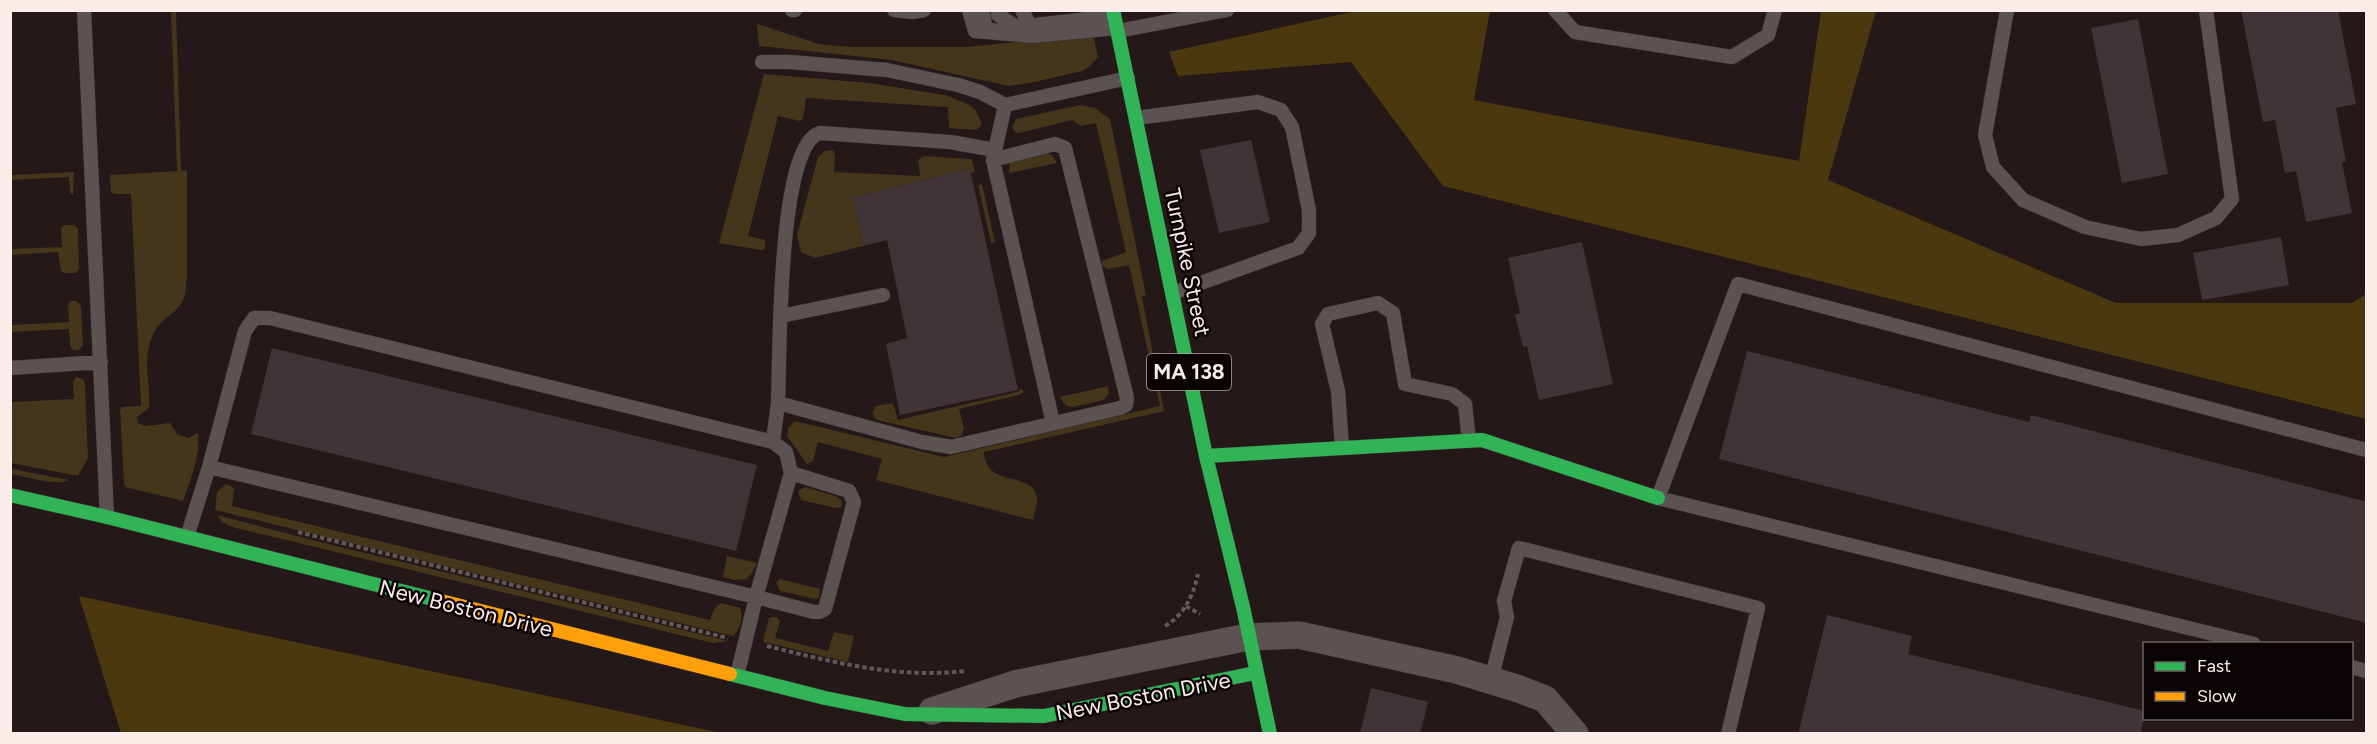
<svg xmlns="http://www.w3.org/2000/svg" width="2377" height="744" font-family="Figtree,sans-serif">
<style>
.green{fill:#44351b}
.forest{fill:#4c380f}
.building{fill:#413436}
.lines{fill:none;stroke-linecap:round;stroke-linejoin:round}
.lane-casing{stroke:#3b3232;stroke-width:15}
.street-casing{stroke:#3b3232;stroke-width:28}
.fast-casing{stroke:#3b3232;stroke-width:15}
.slow-casing{stroke:#3b3232;stroke-width:15}
.path{stroke:#615958;stroke-width:4;stroke-dasharray:4.5 3;stroke-linecap:butt}
.lane{stroke:#5b5252;stroke-width:14}
.street{stroke:#5b5252;stroke-width:27}
.fast{stroke:#30b455;stroke-width:14}
.slow{stroke:#ff9f0a;stroke-width:14}
.labels{text-anchor:middle;stroke-width:5;stroke-linejoin:round;paint-order:stroke}
.shield{fill:#0b0404;stroke:#b3a6a5;stroke-width:1.5}
.shield-label{font-size:21px;font-weight:bold;fill:#fbecea}
.street-label{font-size:22px;fill:#fbecea;stroke:#0b0404}
</style>
<rect width="100%" height="100%" fill="#241818"/>
<path class="green" d="M 171,11 L 176,11 L 181,170 L 187,171 L 187,279 C 186,285 186,293 184,298 C 177,315 160,317 152,337 C 142,360 151,385 149,408 L 137,417 L 138,423 L 145,426 L 170,423 L 177,434 L 188,438 L 198,433 C 201,456 190,480 183,501 L 125,487 L 124,482 L 120,410 L 122,407 L 141,406 L 131,194 L 114,194 L 111,192 L 110,175 L 177,171 Z
M 757,24 L 819,44 L 851,47 L 966,47 L 1093,34 L 1098,57 L 1089,67 L 1082,71 L 1030,83 L 1009,86 L 892,60 L 759,46 Z
M 764,74 L 869,83 L 945,95 L 970,105 L 976,111 L 982,124 L 977,130 L 949,128 L 948,107 L 806,98 L 803,119 L 800,121 L 778,116 L 748,236 L 765,240 L 765,249 L 761,250 L 719,243 Z
M 1080,105 L 1095,108 L 1110,119 L 1146,295 L 1142,297 L 1164,411 L 984,452 C 986,489 1032,470 1037,497 C 1038,503 1034,513 1033,520 L 876,480 L 882,459 L 818,442 L 813,461 L 807,464 L 787,436 L 788,428 L 795,421 L 944,457 L 1160,406 L 1129,265 L 1108,269 L 1102,266 L 1102,261 L 1126,252 L 1096,123 L 1081,126 L 1072,120 L 1019,133 L 1016,133 L 1012,127 L 1016,119 Z
M 833,150 L 835,156 L 834,172 L 920,176 L 918,160 L 924,156 L 969,159 L 972,160 L 975,172 L 971,173 L 970,169 L 853,197 L 863,246 L 815,258 L 801,252 L 797,235 L 818,157 L 825,151 Z
M 1044,153 L 1052,155 L 1057,163 L 1009,173 L 1010,162 Z
M 74,172 L 73,195 L 70,193 L 69,177 L 11,180 L 11,175 Z
M 982,184 L 995,242 L 991,243 L 978,185 Z
M 64,225 L 74,225 L 78,229 L 79,269 L 76,273 L 64,273 L 61,271 L 58,252 L 11,255 L 11,249 L 62,247 L 61,228 Z
M 71,301 L 77,301 L 81,306 L 83,345 L 79,350 L 73,350 L 70,345 L 69,329 L 11,332 L 11,325 L 69,322 L 68,306 Z
M 76,377 L 83,379 L 85,384 L 88,458 L 78,476 L 11,463 L 11,402 L 74,399 L 73,382 Z
M 1108,386 L 1109,393 L 1104,400 L 1073,407 L 1066,406 L 1060,397 Z
M 1022,389 L 1024,392 L 1019,395 L 959,409 L 964,428 L 962,435 L 956,438 L 877,420 L 872,414 L 876,406 L 893,403 L 898,420 L 1017,392 Z
M 11,469 L 17,470 L 69,480 C 57,487 26,476 11,474 Z
M 226,484 L 234,488 L 232,506 L 710,620 L 714,609 L 721,603 L 740,608 C 744,617 740,629 733,636 L 215,510 L 217,492 Z
M 805,487 L 838,497 L 842,502 L 841,507 L 835,508 L 801,500 L 798,491 Z
M 217,515 L 316,541 L 728,641 L 713,643 L 232,527 L 222,522 Z
M 727,556 L 757,563 L 752,573 L 746,579 L 734,580 L 723,577 Z
M 780,579 L 820,589 L 819,598 L 815,599 L 780,591 L 776,582 Z
M 772,617 L 777,617 L 780,621 L 775,638 L 828,651 L 834,632 L 854,636 L 848,662 L 763,642 L 769,618 Z"/>
<path class="forest" d="M 1356,11 L 1490,11 L 1474,100 L 1799,161 L 1821,11 L 1876,11 L 1828,180 L 2116,303 L 2352,303 L 2366,294 L 2366,419 L 1443,186 L 1351,62 L 1178,76 L 1169,52 Z
M 79,596 L 721,733 L 121,733 Z"/>
<path class="building" d="M 2241,10 L 2338,10 L 2356,104 L 2336,108 L 2346,162 L 2342,162 L 2352,213 L 2306,222 L 2296,171 L 2285,173 L 2275,120 L 2263,122 Z
M 2138,19 L 2168,174 L 2122,183 L 2091,28 Z
M 1251,140 L 1270,222 L 1219,233 L 1200,150 Z
M 970,169 L 1018,390 L 900,415 L 886,344 L 907,338 L 887,240 L 863,246 L 853,197 Z
M 2281,237 L 2289,285 L 2202,300 L 2193,253 Z
M 1582,242 L 1613,384 L 1539,400 L 1527,346 L 1523,347 L 1515,315 L 1520,313 L 1508,258 Z
M 272,348 L 757,465 L 736,551 L 251,434 Z
M 1747,351 L 2029,422 L 2031,415 L 2367,502 L 2367,623 L 1719,459 Z
M 1827,615 L 1912,636 L 1908,654 L 2145,711 L 2141,734 L 1798,734 Z
M 1371,688 L 1428,702 L 1420,734 L 1360,734 Z"/>
<g class="lines">
<g class="lane-casing">
<path id="lane" d="M 84,10 L 107,517
M 792,10 L 795,10
M 894,10 L 912,12 L 924,10
M 969,10 L 975,31 L 1032,36 L 1117,28
M 982,10 L 986,29 L 997,31
M 1022,10 L 1029,24 L 1034,25 L 1080,20 L 1113,14
M 1555,10 L 1575,32 L 1732,57 L 1768,35 L 1775,10
M 2007,10 L 1985,135 L 1993,167 L 2023,200 L 2085,227 L 2141,239 L 2178,235 L 2216,218 L 2232,199 L 2206,10
M 998,15 L 1028,34
M 1118,31 L 1227,10
M 762,62 L 790,62 L 887,70 L 958,85 L 980,92 L 1005,105
M 1136,118 L 1258,102 L 1281,110 L 1292,127 L 1309,210 L 1309,233 L 1298,248 L 1173,293
M 993,160 L 1053,423
M 781,316 L 883,295
M 10,368 L 101,362
M 778,403 C 780,360 777,144 820,133 L 950,142 L 995,150
M 773,442 L 778,403 L 922,442 L 951,447 L 1120,408 L 1126,405 L 1127,398 L 1065,148 L 1055,144 L 993,160 L 1005,105 L 1128,78
M 1342,448 L 1338,391 L 1322,324 L 1328,314 L 1378,303 L 1393,313 L 1405,384 L 1452,394 L 1465,404 L 1469,441
M 209,467 L 756,597 L 791,473
M 187,537 L 209,467 L 245,331 L 254,318 L 270,318 L 773,442 L 786,452 L 791,473 L 849,491 L 854,502 L 825,609 L 819,612 L 814,612 L 756,597 L 737,676
M 2254,644 L 1658,498 L 1738,284 L 2366,450
M 2352,667 L 2366,671
M 1491,680 L 1507,617 L 1504,601 L 1519,548 L 1758,608 L 1728,734"/>
</g>
<g class="street-casing">
<path id="street" d="M 932,711 L 1015,684 L 1248,637 L 1299,635 L 1457,670 L 1519,689 L 1545,699 L 1575,734"/>
</g>
<g class="fast-casing">
<path id="fast" d="M 1113,10 L 1206,456 L 1243,607 L 1270,734
M 1206,456 L 1482,440 L 1658,498
M 10,495 L 107,517 L 437,600
M 730,674 L 825,698 L 905,714 L 1044,716 L 1255,673"/>
</g>
<g class="slow-casing">
<path id="slow" d="M 437,600 L 730,674"/>
</g>
<path class="path" d="M 298,532 L 728,638
M 1186,606 L 1200,614
M 1165,626 C 1185,614 1193,596 1198,574
M 767,646 C 832,662 898,679 965,671"/>
<use href="#lane" class="lane"/>
<use href="#street" class="street"/>
<use href="#fast" class="fast"/>
<use href="#slow" class="slow"/>
</g>
<g class="labels">
<rect class="shield" x="1147" y="354" width="84" height="36" rx="4.5"/>
<g class="shield-label">
<text x="1189" y="379">MA 138</text>
</g>
<g class="street-label">
<text transform="translate(1188 262) rotate(78)" y="8">Turnpike Street</text>
<text transform="translate(466 608) rotate(14)" y="8">New Boston Drive</text>
<text transform="translate(1143 696) rotate(-11)" y="8">New Boston Drive</text>
</g>
</g>
<rect width="2377" height="744" fill="none" stroke="#fbecea" stroke-width="24"/>
<rect x="2143" y="642" width="210" height="78" fill="#0b0404" stroke="#6b6160" stroke-width="1.5"/>
<rect x="2155" y="662" width="30" height="9" fill="#30b455" stroke="#6b6160" stroke-width="1.5"/>
<text x="2197" y="672" font-size="18" fill="#fbecea">Fast</text>
<rect x="2155" y="692" width="30" height="9" fill="#ff9f0a" stroke="#6b6160" stroke-width="1.5"/>
<text x="2197" y="702" font-size="18" fill="#fbecea">Slow</text>
</svg>
